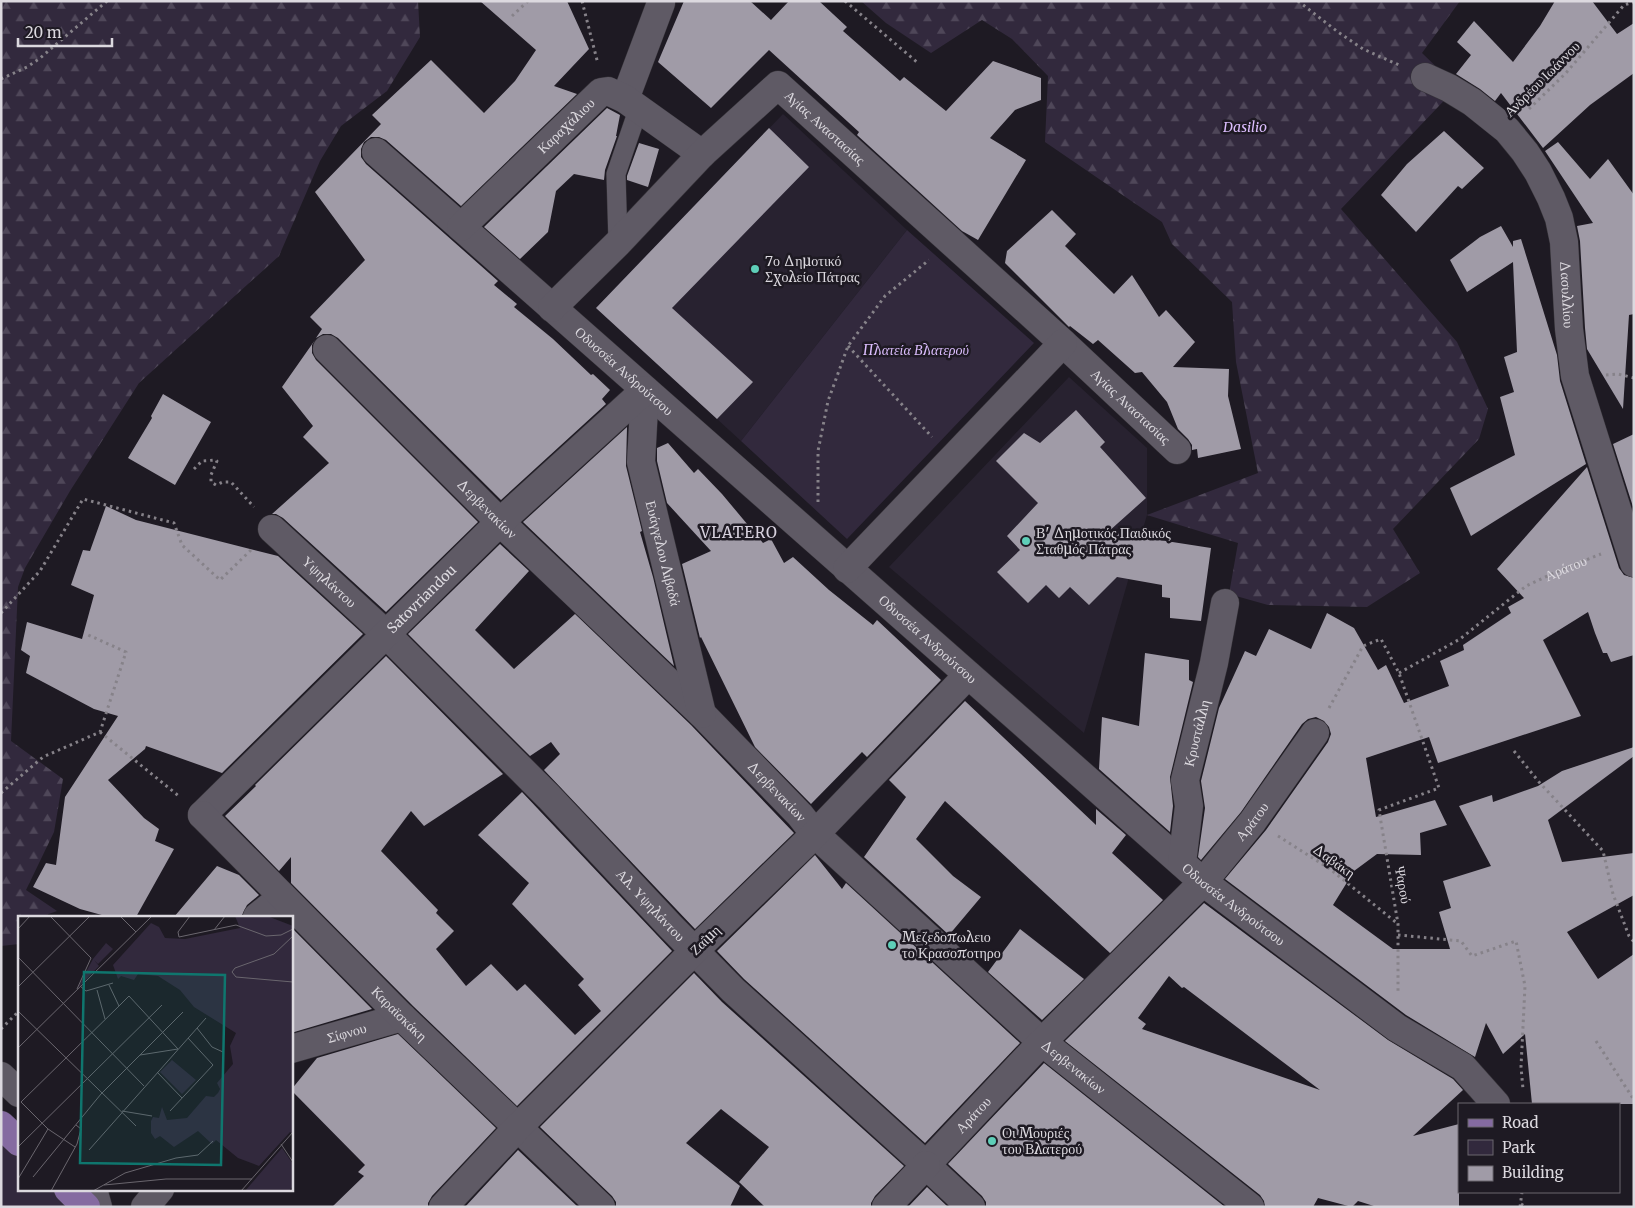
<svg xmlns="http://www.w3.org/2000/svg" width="1635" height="1208" font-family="Merriweather,serif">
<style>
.built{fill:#282230}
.green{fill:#32293d}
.forest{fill:url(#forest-firs)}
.building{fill:#a09ba7;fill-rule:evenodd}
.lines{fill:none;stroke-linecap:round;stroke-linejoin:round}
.service-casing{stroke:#37343a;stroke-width:20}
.pedestrian-casing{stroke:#37343a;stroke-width:29}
.minor-casing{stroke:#37343a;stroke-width:29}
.tertiary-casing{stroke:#37343a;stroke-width:29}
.primary-casing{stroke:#37343a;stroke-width:29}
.path{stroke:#868289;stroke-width:3;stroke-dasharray:2.5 4;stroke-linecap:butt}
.service{stroke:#5f5a65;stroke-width:19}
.pedestrian{stroke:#5f5a65;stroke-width:28}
.minor{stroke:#5f5a65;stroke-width:28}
.tertiary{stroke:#5f5a65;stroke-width:28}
.primary{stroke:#856ba1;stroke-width:28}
.poi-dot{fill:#5eceb8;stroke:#1e1a23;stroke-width:2}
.labels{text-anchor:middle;stroke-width:5;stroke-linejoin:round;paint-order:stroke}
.street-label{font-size:14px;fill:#dcd9df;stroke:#1e1a23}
.park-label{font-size:14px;font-style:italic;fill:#dbbdfd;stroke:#1e1a23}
.poi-label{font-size:14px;fill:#dcd9df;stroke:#1e1a23;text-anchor:start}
.neighbourhood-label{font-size:15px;letter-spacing:1px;fill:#d7d1de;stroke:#1e1a23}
.inset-road{fill:none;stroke:#6a666e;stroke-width:1}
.view{fill:#0f766e;fill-opacity:0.15;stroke:#0f766e;stroke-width:2.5}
.inset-edge{fill:none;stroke:#dcd9df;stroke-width:2.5}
</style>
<defs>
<pattern id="forest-firs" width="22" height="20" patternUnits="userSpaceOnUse" patternTransform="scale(1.25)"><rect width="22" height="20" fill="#32293d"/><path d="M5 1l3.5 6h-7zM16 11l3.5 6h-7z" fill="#4f4759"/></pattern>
</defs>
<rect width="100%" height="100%" fill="#1e1a23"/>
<path class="built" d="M 783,114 L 907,230 L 741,441 L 596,308 Z
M 1069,377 L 1147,448 L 1147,515 L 1084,733 L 889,567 Z"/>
<path class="green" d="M 907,230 L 1034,343 L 847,539 L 741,441 Z
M 1,1125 L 19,1142 L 19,1189 L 68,1189 L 86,1207 L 1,1207 Z"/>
<path class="forest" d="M 1,1 L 418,1 L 420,37 L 387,91 L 341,126 L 320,161 L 279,256 L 139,383 L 70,491 L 25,568 L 18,587 L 11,741 L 63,779 L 54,832 L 26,890 L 57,911 L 40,917 L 19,917 L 19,944 L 1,946 Z
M 861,1 L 1460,1 L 1422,53 L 1457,87 L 1341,209 L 1457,342 L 1488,409 L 1479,439 L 1393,529 L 1420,573 L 1367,607 L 1268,605 L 1229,594 L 1238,543 L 1147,515 L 1258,473 L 1236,362 L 1232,302 L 1172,244 L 1162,222 L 1045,142 L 1048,76 L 1012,39 L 982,20 L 931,53 L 886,23 Z"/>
<path class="building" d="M 480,1 L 567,1 L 589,49 L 554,86 L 577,94 L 461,206 L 386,140 L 379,137 L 371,137 L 364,142 L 361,149 L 361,157 L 366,164 L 498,281 L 494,285 L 517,304 L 514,307 L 553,339 L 591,375 L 593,374 L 610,390 L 602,399 L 606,404 L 501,500 L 338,338 L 331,334 L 323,334 L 316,338 L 322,329 L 310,317 L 365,260 L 315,192 L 381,124 L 372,115 L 431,60 L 484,113 L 515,81 L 536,50 Z
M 684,1 L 750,1 L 771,20 L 789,1 L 819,1 L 847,27 L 843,31 L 900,81 L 904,77 L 946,111 L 993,61 L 1041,78 L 1041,100 L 1015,110 L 990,138 L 1026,160 L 978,240 L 962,231 L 857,135 L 859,132 L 769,50 L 711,108 L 658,62 Z
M 1555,1 L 1592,1 L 1617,34 L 1634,23 L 1634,73 L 1590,105 L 1543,148 L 1501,93 L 1495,101 L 1480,89 L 1456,74 L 1471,55 L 1457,42 L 1474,21 L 1513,62 L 1540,26 Z
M 607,108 L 620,115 L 616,136 L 617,136 L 605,170 L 604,180 L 574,174 L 556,191 L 548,232 L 520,259 L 484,227 Z
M 769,128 L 809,167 L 672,308 L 753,382 L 717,419 L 596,308 Z
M 1444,131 L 1484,168 L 1462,189 L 1458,186 L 1416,232 L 1381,195 L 1407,164 Z
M 1558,142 L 1590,179 L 1608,159 L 1634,195 L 1634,314 L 1629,315 L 1623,409 L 1587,349 L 1585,328 L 1580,241 L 1577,226 L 1593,223 L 1545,151 Z
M 639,143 L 659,149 L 648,187 L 627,180 L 627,176 Z
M 1052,210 L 1076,234 L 1065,246 L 1114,294 L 1132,275 L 1159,317 L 1166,310 L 1195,342 L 1173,367 L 1229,369 L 1228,396 L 1241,449 L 1198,458 L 1197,449 L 1192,450 L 1192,445 L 1188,439 L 1178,429 L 1167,402 L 1142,372 L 1135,373 L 1098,340 L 1093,344 L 1070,326 L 1069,327 L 1005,263 L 1007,251 Z
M 1501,226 L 1513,247 L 1513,241 L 1521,239 L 1557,355 L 1560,381 L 1586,464 L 1471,536 L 1450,488 L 1515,455 L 1500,397 L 1514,392 L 1504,357 L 1517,352 L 1513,262 L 1467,292 L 1450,260 L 1480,237 Z
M 315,340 L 312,345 L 312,353 L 316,360 L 478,522 L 386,612 L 283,518 L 276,514 L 272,514 L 329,463 L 303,437 L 313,426 L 282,387 Z
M 163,394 L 211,422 L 175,485 L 128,458 L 152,418 L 151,416 Z
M 1076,410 L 1105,442 L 1100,447 L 1146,498 L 1108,532 L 1211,548 L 1201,621 L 1170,618 L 1170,598 L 1162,597 L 1162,585 L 1117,577 L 1089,605 L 1070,587 L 1059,598 L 1046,585 L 1028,603 L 997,572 L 1020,550 L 1007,536 L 1038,503 L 996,461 L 1024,433 L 1040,443 Z
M 627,427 L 626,466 L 642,531 L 640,532 L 653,577 L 674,666 L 523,522 Z
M 1634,434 L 1634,510 L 1613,444 Z
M 668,443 L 694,473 L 698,469 L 722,494 L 763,543 L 771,539 L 784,563 L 793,557 L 829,590 L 873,625 L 877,620 L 941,680 L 867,757 L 862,752 L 811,804 L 755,747 L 701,637 L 700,638 L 682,564 L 711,551 L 667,503 L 657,461 L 657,448 Z
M 1587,467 L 1619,568 L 1624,575 L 1634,578 L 1634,655 L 1611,662 L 1607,653 L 1603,653 L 1595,633 L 1588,612 L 1543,640 L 1581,716 L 1438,763 L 1429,737 L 1366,758 L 1376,817 L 1435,800 L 1447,825 L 1420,833 L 1421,855 L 1377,854 L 1354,871 L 1333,905 L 1393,949 L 1450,949 L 1439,912 L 1451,908 L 1443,881 L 1491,866 L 1459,806 L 1492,795 L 1493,802 L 1538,786 L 1562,771 L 1634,747 L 1634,756 L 1548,820 L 1562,862 L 1634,853 L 1634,895 L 1567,932 L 1598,979 L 1634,954 L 1634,1104 L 1532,1104 L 1525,1034 L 1503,1054 L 1486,1023 L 1475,1057 L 1406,1015 L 1225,879 L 1266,830 L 1328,742 L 1331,734 L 1329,727 L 1324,721 L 1316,717 L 1308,719 L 1302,724 L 1241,812 L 1201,860 L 1198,857 L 1205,808 L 1201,781 L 1219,708 L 1245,651 L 1256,656 L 1269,629 L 1311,649 L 1327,613 L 1354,628 L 1378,670 L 1386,665 L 1404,703 L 1449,686 L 1440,661 L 1464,650 L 1463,645 L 1511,613 L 1508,607 L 1524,598 L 1497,569 Z
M 106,506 L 136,520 L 278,556 L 363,634 L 222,773 L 146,746 L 145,749 L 108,780 L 144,818 L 159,829 L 155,841 L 174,849 L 136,917 L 109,917 L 80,909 L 33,887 L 46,863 L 56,865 L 65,797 L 118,716 L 94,709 L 26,673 L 30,656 L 21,650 L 27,622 L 82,639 L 94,595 L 71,585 L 83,550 L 90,551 Z
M 500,544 L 529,571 L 475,630 L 514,669 L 575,614 L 691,725 L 794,833 L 695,929 L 544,770 L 560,754 L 551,742 L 530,756 L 408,634 Z
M 1145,653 L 1189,660 L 1189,680 L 1193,682 L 1170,777 L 1173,806 L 1170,832 L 1099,769 L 1102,717 L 1139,726 Z
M 386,656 L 503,774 L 424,826 L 411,811 L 381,851 L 438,910 L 436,913 L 454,931 L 436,949 L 466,986 L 491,964 L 517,991 L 525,984 L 575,1035 L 601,1011 L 578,985 L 584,979 L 512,904 L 529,883 L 478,835 L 522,792 L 672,951 L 517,1106 L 413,1006 L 291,883 L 291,857 L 279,871 L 225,816 L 256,786 L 255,785 Z
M 965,701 L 1096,825 L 1096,809 L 1126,835 L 1112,853 L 1163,900 L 1110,953 L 945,801 L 916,839 L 953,876 L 981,897 L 949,935 L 864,857 L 906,797 L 889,780 Z
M 815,855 L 842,889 L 846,883 L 1020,1043 L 925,1143 L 744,979 L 717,951 Z
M 217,866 L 239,875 L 259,895 L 247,905 L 241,917 L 174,917 Z
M 1204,903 L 1388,1040 L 1453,1079 L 1463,1090 L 1413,1136 L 1459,1124 L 1459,1207 L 1377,1207 L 1358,1201 L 1352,1207 L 1318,1198 L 1313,1207 L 1265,1207 L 1264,1201 L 1260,1195 L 1065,1041 ZM 1169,976 L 1182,988 L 1184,987 L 1320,1090 L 1142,1029 L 1146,1024 L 1138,1018 Z
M 291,927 L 372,1009 L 291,1033 Z
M 1020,929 L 1084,979 L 1042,1020 L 988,972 Z
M 694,973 L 722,1002 L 904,1166 L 875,1196 L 871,1203 L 871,1207 L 765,1207 L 739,1182 L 769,1147 L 721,1109 L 686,1143 L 740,1186 L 730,1207 L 616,1207 L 616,1202 L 612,1196 L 540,1127 Z
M 398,1034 L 496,1128 L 432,1196 L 428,1203 L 428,1207 L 332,1207 L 364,1176 L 358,1172 L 365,1165 L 291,1090 L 317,1058 Z
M 1044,1063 L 1225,1207 L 986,1207 L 986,1202 L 982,1196 L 948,1164 Z
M 518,1150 L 578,1207 L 465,1207 Z
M 927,1187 L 948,1207 L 908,1207 Z"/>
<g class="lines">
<g class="service-casing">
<path id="service" d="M 618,243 L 616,174 L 638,110"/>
</g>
<g class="pedestrian-casing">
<path id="pedestrian" d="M 1,1076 L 19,1093
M 93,1189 L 98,1207"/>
</g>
<g class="minor-casing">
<g id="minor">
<path id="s2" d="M 1425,77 L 1449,88 L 1472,102 L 1507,130 L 1525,152 L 1538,172 L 1551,198 L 1559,218 L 1564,242 L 1569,329 L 1575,376 L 1634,563"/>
<path d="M 625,99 L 661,3"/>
<path id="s3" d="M 376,152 L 1203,882 L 1397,1028 L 1463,1067 L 1496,1104"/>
<path id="s4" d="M 461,227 L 601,92 L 608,91 L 625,99 L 702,154"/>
<path id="s5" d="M 552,308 L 618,243 L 702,154 L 778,85 L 1063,343 L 1177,450"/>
<path id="s6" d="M 327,349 L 500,522 L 702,714 L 800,815 L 815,834 L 1042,1042 L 1250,1207"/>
<path id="s7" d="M 645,390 L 641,462 L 702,714"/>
<path id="s8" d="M 272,529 L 386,634 L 549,797 L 671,927 L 733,990 L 926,1165 L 971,1207"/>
<path d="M 847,569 L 1063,343"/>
<path id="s9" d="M 202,815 L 500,522 L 645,390"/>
<path id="s10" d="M 1182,863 L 1189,806 L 1185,780 L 1214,663 L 1225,603"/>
<path d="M 257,917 L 282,897"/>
<path d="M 694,951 L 815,834 L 968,675"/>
<path id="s11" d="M 291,1049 L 402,1017"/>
<path id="s12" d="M 926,1165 L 1042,1042 L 1203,882 L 1253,821 L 1315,733"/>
<path d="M 145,1207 L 160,1189"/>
</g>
</g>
<g class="tertiary-casing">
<g id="tertiary">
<path id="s13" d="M 202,815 L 402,1017 L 601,1207"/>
<path d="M 443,1207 L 518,1127 L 694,951"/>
<path d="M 886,1207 L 926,1165"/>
</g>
</g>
<g class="primary-casing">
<path id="primary" d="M 1,1125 L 19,1142
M 68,1189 L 86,1207"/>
</g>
<g class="path">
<path d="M 582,1 L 598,64"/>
<path d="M 845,1 L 918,63"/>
<path d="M 1298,1 L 1338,32 L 1363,49 L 1399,65"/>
<path d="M 512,16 L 528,1"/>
<path d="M 1,79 L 27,67 L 39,59 L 107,1"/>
<path d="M 1529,109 L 1566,73 L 1624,5 L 1634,2"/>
<path d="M 848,346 L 932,437"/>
<path d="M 1606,375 L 1618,374 L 1634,378"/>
<path d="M 194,469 L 202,461 L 215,460 L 217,461 L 211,475 L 211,482 L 216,485 L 223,482 L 231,482 L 254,507"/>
<path d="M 818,502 L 818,451 L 828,401 L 848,346 L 885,296 L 929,260"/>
<path d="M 1,613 L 40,571 L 83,499 L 174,523 L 182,545 L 220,580 L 251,550"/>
<path id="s1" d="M 1399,673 L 1460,639 L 1526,586 L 1558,571 L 1601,554"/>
<path d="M 1329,708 L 1363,646 L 1381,639 L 1399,673 L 1439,788 L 1379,810 L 1398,924 L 1398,992"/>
<path d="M 100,732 L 180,797"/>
<path d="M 1514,751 L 1539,782 L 1603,851 L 1613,894 L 1629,936 L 1634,942"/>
<path d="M 1,793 L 43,757 L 100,732 L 126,652 L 86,634"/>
<path d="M 1278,836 L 1330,869 L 1398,924"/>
<path d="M 1398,935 L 1461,941 L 1472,956 L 1516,941 L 1525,986 L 1521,1067 L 1523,1089"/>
<path d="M 1,1029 L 19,1011"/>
<path d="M 1596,1041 L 1634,1100"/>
<path d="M 1521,1204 L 1526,1207"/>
<path d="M 1520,1207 L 1522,1192"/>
</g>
<use href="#service" class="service"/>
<use href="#pedestrian" class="pedestrian"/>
<use href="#minor" class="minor"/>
<use href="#tertiary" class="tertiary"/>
<use href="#primary" class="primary"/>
</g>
<g class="poi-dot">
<circle cx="755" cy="269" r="5"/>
<circle cx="1026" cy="541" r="5"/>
<circle cx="892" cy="945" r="5"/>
<circle cx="992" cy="1141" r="5"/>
</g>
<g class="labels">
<g class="street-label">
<text transform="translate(1542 79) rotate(-45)" y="5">Ανδρέου Ιωάννου</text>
<text dy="5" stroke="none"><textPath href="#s4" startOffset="146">Καραχάλιου</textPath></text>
<text dy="5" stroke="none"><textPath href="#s5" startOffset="381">Αγίας Αναστασίας</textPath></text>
<text dy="5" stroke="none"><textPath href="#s2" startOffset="278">Δασυλλίου</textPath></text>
<text dy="5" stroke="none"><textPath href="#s3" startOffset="331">Οδυσσέα Ανδρούτσου</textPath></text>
<text dy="5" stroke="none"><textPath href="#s5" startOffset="795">Αγίας Αναστασίας</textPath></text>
<text dy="5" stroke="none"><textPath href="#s6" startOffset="226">Δερβενακίων</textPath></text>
<text dy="5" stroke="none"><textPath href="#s7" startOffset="166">Ευάγγελου Λιβαδά</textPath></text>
<text dy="5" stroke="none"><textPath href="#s1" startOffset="198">Αράτου</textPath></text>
<text dy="5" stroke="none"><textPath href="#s8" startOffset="78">Υψηλάντου</textPath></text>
<text dy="5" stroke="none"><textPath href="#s9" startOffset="308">Satovriandou</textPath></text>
<text dy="5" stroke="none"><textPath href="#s3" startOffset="736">Οδυσσέα Ανδρούτσου</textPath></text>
<text dy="5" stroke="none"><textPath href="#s10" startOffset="132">Κρυστάλλη</textPath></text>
<text dy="5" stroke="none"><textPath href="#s6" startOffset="631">Δερβενακίων</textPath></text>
<text dy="5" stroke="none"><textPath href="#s12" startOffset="474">Αράτου</textPath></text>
<text transform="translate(1334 861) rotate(35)" y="5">Δαβάκη</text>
<text transform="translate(1403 885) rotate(80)" y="5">Ψαρού</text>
<text dy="5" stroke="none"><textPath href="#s3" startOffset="1141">Οδυσσέα Ανδρούτσου</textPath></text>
<text dy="5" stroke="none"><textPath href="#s8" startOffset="534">Αλ. Υψηλάντου</textPath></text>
<text transform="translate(705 940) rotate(-44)" y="5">Ζαΐμη</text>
<text dy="5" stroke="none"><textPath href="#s13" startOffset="280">Καραϊσκάκη</textPath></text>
<text dy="5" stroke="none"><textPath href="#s11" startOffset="58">Σίφνου</textPath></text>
<text dy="5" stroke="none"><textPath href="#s6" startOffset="1036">Δερβενακίων</textPath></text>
<text dy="5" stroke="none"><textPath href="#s12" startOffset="69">Αράτου</textPath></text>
</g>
<g class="park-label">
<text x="1245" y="132">Dasilio</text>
<text x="916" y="355">Πλατεία Βλατερού</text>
</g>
<g class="poi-label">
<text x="765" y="266">7ο Δημοτικό<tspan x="765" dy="16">Σχολείο Πάτρας</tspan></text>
<text x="1036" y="538">Β' Δημοτικός Παιδικός<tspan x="1036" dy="16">Σταθμός Πάτρας</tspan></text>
<text x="902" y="942">Μεζεδοπωλειο<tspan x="902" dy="16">το Κρασοποτηρο</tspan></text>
<text x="1002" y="1138">Οι Μουριές<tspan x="1002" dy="16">του Βλατερού</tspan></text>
</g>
<g class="neighbourhood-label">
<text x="739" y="538">VLATERO</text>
</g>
</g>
<g transform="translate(18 916)">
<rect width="275" height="275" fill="#1e1a23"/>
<path d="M 88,27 L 95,33 L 80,48 L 76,44 L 81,50 L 59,73 L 75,43 ZM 154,144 L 178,164 L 164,178 L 142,156 ZM 264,232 L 275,248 L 275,270 L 271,275 L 227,275 Z" fill="#32293d"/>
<path d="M 217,0 L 249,0 L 275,10 L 275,218 L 272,216 L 241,250 L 220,242 L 198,224 L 194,228 L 180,215 L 156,231 L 142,220 L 137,223 L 133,217 L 133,205 L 135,201 L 141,202 L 144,191 L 149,204 L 169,202 L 188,180 L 196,181 L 200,177 L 202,173 L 199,167 L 215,148 L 212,130 L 218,117 L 176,91 L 162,74 L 140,60 L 120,58 L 116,64 L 103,60 L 100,63 L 95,49 L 133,7 L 141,11 L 147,22 L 167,23 L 222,12 Z" fill="#32293d"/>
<path class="inset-road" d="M 32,0 L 73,42 L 59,73M 102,0 L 118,16M 172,0 L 160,16 L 161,21 L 218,9 L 248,20 L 263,19 L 275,13M 0,13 L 12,0M 196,14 L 207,0M 275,20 L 256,38 L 217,52 L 214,56 L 218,61 L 275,66M 0,41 L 126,170M 91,69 L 101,90M 62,70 L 68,75 L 95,67M 0,71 L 72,0M 79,74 L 87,103M 0,95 L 118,210M 179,112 L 194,131 L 205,136M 0,132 L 134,0M 122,139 L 160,133M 139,156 L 164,182M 104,195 L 134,200M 152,195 L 195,149 L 170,122M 263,228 L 275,246M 0,231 L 144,89M 57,231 L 30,213 L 3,186 L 101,90 L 111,80 L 160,133M 71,234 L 188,102M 15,261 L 83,178 L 165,96M 0,263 L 30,213M 86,269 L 148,263 L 234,263M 33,275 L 59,228 L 63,213 L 58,209M 75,275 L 107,257 L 158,242 L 180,239 L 195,225M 223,275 L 275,216"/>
<path class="view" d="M 66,56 L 207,59 L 203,249 L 62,247 Z"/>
<rect width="275" height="275" class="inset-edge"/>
</g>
<rect width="1635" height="1208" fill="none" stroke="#dcd9df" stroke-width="5"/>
<rect x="1458" y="1103" width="162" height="90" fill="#1e1a23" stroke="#6a666e"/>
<rect x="1468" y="1119" width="25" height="8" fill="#856ba1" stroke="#6a666e"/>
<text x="1502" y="1128" font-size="15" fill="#dcd9df">Road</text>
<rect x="1468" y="1140" width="25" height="15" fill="#32293d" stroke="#6a666e"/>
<text x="1502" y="1153" font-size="15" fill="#dcd9df">Park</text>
<rect x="1468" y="1166" width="25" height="15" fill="#a09ba7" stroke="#6a666e"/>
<text x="1502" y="1178" font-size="15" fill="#dcd9df">Building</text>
<path d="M18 38v8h94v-8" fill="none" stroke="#dcd9df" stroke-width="2.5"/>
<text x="25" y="38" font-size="15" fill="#dcd9df" stroke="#1e1a23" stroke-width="4" paint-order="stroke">20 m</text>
</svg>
